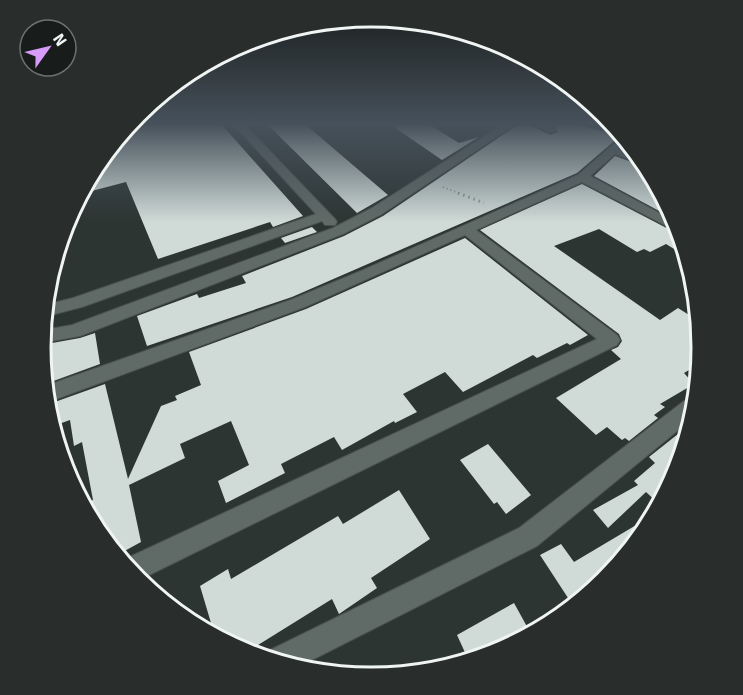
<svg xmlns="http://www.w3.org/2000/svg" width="743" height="695" font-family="Signika,sans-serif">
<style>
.building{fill:#d0dbd8}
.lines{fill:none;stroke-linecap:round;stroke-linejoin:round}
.service-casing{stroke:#4a514f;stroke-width:2}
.minor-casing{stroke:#4a514f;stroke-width:2}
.path-far1{stroke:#949a99;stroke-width:2;stroke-dasharray:1 3;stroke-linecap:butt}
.path{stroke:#949a99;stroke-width:3;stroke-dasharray:1.5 4;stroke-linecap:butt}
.service{fill:#606a67;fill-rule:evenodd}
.minor{fill:#606a67;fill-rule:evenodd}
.rim{fill:none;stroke:#f0f5f4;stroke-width:3}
</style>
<rect width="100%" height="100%" fill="#2d3533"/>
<path class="building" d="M 130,125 L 222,125 L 303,216 L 273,227 L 270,222 L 158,259 L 126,182 L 84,193 Z
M 268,125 L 306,125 L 388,195 L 357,213 Z
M 391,125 L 430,125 L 459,143 L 479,137 L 442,160 Z
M 530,125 L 550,135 L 558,132 L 555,128 L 558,125 L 579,125 L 620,136 L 577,173 L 292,297 L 147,346 L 137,316 L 197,294 L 199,298 L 246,283 L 242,276 L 344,236 L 383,216 L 516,126 Z
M 615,156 L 640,165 L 676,220 L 594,176 Z
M 582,184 L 680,235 L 684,255 L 666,244 L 650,252 L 644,249 L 637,252 L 599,229 L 554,246 L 660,320 L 678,308 L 697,320 L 702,348 L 699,364 L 684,373 L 694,384 L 660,404 L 665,407 L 654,415 L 658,418 L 629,441 L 625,438 L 622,440 L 607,427 L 596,435 L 556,398 L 621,359 L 611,350 L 618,347 L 622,341 L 619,334 L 480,230 Z
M 312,227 L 317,232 L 285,243 L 281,238 Z
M 465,238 L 588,335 L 570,345 L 567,343 L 537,358 L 533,355 L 463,392 L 445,372 L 403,394 L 417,412 L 395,423 L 394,421 L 342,450 L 334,437 L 281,464 L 285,473 L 226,503 L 218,481 L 249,465 L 231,421 L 180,444 L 185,458 L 129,485 L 141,542 L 119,554 L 85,504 L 93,500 L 82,442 L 74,446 L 70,420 L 56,425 L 52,403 L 105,384 L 128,479 L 161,406 L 177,400 L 175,396 L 201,385 L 189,352 L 306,309 Z
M 95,333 L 100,364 L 48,383 L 41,345 L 80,338 Z
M 678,434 L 685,437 L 677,474 L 658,503 L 646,492 L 608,528 L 593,510 L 638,485 L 634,481 L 655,463 L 649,457 Z
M 488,444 L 531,495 L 506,514 L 497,502 L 494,504 L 460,460 Z
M 399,490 L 430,539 L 371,578 L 377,588 L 339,614 L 332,599 L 245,653 L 214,633 L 200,586 L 228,569 L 231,579 L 338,516 L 343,524 Z
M 648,518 L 609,576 L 570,601 L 540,555 L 561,544 L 574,562 Z
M 514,603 L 530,632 L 498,653 L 468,659 L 457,635 Z"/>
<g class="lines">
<g class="service-casing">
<path id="service" d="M 537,125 L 547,125 L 556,131 L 549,133 Z
M 613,147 L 634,156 L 639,163 L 610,152 L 609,150 Z"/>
</g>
<g class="minor-casing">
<path id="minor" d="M 234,125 L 245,125 L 335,219 L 337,222 L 335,225 L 325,225 L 322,221 L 82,307 L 47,316 L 49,304 L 73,298 L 316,214 Z
M 502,125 L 514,125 L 382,214 L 343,234 L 80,336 L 41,343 L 44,330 L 72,325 L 333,228 L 372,208 Z
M 622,137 L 626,144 L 590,176 L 678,223 L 680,233 L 582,182 L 476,230 L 617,335 L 620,340 L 617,345 L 137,581 L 123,560 L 597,339 L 465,235 L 305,307 L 51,401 L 48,385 L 293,299 L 363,270 L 578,175 Z
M 692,399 L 688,422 L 537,546 L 302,665 L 266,658 L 270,650 L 519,528 L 684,401 Z"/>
</g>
<path class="path-far1" d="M 443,187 L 461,194"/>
<path class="path" d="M 458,193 L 484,203"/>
<use href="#service" class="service"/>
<use href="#minor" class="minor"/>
</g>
<linearGradient id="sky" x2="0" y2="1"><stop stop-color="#191d1c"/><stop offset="0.56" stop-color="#46515b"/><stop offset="1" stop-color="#46515b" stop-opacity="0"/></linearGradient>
<rect width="743" height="222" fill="url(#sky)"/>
<path d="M0 0H743V695H0ZM51 347a320 320 0 1 1 640 0a320 320 0 1 1-640 0Z" fill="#292d2c" fill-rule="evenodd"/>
<path class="rim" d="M51 347a320 320 0 1 1 640 0a320 320 0 1 1-640 0Z"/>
<g transform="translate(48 48) rotate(56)"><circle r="28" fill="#181c1b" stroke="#6e7372" stroke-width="1.5"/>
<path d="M0-4.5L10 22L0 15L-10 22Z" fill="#d79bf9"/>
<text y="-9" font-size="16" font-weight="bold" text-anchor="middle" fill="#f0f5f4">N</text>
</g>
</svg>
